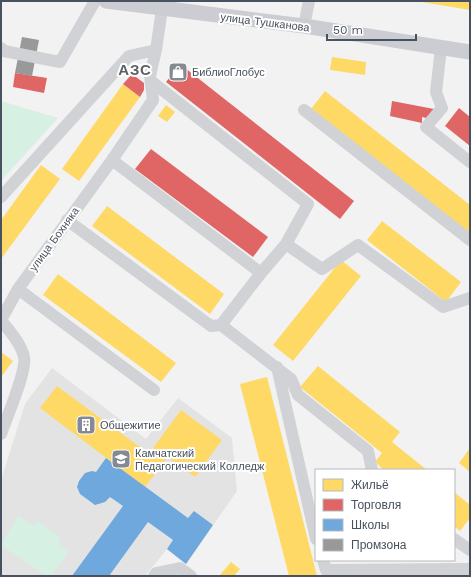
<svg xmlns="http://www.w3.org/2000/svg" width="471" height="577" font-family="'Work Sans',sans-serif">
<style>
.education{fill:#e4e3e4}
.green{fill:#d6f1e4}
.homes{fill:#ffd966}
.shops{fill:#e06666}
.schools{fill:#6fa8dc}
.industry{fill:#999}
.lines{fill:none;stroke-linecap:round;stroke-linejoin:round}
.minor{stroke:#d0d2d5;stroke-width:12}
.major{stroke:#cbcdd2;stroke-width:15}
.labels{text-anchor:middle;stroke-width:4;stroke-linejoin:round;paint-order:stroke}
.street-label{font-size:11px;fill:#48515f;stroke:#fff}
.poi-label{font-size:11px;fill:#48515f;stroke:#fff;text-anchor:start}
.district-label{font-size:15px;font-weight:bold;letter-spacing:1px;fill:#5d6066;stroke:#fff}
</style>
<rect width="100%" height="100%" fill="#f2f2f2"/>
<path class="education" d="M 52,368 L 146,439 L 178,398 L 232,438 L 237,491 L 186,564 L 167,549 L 145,576 L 1,576 L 1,480 L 25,404 Z"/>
<path class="green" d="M 1,101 L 58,118 L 1,181 Z
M 18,516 L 32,525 L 39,522 L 60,537 L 59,544 L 69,552 L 51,576 L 47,576 L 1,545 Z"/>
<path class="homes" d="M 422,1 L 470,1 L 470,10 L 422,2 Z
M 332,57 L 366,62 L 365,75 L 330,70 Z
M 123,84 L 140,97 L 79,181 L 62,169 Z
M 325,91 L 470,205 L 470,234 L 311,109 Z
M 166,105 L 175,112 L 167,122 L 158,116 Z
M 41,165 L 60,179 L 1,259 L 1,220 Z
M 107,206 L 224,294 L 210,314 L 92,226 Z
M 382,221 L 461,282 L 446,302 L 367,240 Z
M 341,260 L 361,276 L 293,361 L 273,345 Z
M 58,274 L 176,363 L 161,382 L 43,295 Z
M 1,352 L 13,361 L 1,377 Z
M 318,366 L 400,432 L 392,442 L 427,470 L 384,470 L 375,462 L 382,453 L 300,387 Z
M 267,377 L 317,576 L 289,576 L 240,384 Z
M 57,386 L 152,456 L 156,450 L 153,448 L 181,410 L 222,440 L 195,477 L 168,457 L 145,487 L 40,408 Z
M 470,448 L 470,472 L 459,463 Z
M 454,492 L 470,505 L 470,518 L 460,531 L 454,526 Z
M 231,562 L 240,569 L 234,576 L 219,576 Z"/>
<path class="shops" d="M 180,64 L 354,201 L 340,219 L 166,82 Z
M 15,73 L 47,78 L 44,93 L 13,87 Z
M 132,74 L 144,83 L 144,90 L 140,97 L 123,84 Z
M 392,101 L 434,109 L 426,118 L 422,117 L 422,123 L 390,116 Z
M 459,108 L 470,117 L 470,146 L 445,126 Z
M 151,149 L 268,237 L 253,257 L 135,169 Z"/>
<path class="schools" d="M 106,458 L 188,518 L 194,511 L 213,525 L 186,564 L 167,549 L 173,540 L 148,522 L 109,576 L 72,576 L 123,506 L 110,497 L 105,502 L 95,505 L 80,494 L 77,487 L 79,481 L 85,473 L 92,471 L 96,472 Z"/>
<path class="industry" d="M 22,37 L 39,40 L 32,76 L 15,73 Z"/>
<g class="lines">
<path class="minor" d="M 304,26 L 309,1
M 1,48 L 4,51 L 60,62 L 95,1
M 441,48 L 436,92 L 442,108 L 426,127 L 470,162
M 304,110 L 470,240
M 112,160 L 261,273
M 1,197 L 129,56 L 156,50 L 162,9
M 67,220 L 211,326 L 221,325 L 261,273 L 286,244 L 308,204 L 151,81
M 286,244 L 322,269 L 358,245 L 443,307 L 470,298
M 18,289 L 154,390
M 221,325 L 291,379 L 298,395 L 368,451 L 372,470
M 277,367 L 316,539
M 1,434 C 7,416 27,372 24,357 C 21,343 9,331 1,320 L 18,289 L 112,160 L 153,100 L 150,76 L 156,50
M 454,539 L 470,550
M 323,560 L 326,570 L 470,569
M 154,576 L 156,573 L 180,568 L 191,576"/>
<path class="major" d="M 106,1 L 304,26 L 470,52"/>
</g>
<defs>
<g id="shop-square" transform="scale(1)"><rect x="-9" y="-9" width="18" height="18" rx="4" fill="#848992" stroke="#fff"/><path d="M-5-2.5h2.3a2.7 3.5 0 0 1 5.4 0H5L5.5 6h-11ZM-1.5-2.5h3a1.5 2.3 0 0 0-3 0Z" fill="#fff"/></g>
<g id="building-square" transform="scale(1)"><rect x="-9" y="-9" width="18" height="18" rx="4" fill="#848992" stroke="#fff"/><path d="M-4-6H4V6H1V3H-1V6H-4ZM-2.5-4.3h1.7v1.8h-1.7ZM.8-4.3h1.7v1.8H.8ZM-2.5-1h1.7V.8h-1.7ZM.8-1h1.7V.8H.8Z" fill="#fff"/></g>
<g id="university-square" transform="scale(1)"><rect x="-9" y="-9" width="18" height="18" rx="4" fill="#848992" stroke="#fff"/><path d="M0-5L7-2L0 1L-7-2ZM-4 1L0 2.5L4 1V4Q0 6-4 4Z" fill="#fff"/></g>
</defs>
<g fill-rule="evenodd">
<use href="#shop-square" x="178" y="72"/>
<use href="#building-square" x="86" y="425"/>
<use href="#university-square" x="121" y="459"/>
</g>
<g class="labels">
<g class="street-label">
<text transform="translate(265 22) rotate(7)" y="4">улица Тушканова</text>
<text transform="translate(54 239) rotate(-54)" y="4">улица Бохняка</text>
</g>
<g class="poi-label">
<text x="192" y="76">БиблиоГлобус</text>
<text x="100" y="429">Общежитие</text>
<text x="135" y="457">Камчатский<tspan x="135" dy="13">Педагогический Колледж</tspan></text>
</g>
<g class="district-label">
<text x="135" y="75">АЗС</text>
</g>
</g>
<rect width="471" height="577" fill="none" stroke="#48515f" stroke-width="4"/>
<rect x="315" y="469" width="140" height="92" fill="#ffffff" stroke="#b6b9bf"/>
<rect x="323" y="479" width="20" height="12" fill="#ffd966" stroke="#b6b9bf"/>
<text x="351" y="489" font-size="12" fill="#48515f">Жильё</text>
<rect x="323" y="499" width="20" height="12" fill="#e06666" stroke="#b6b9bf"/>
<text x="351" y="509" font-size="12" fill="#48515f">Торговля</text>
<rect x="323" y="519" width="20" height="12" fill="#6fa8dc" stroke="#b6b9bf"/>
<text x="351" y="529" font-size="12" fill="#48515f">Школы</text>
<rect x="323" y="539" width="20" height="12" fill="#999999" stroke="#b6b9bf"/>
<text x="351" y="549" font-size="12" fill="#48515f">Промзона</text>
<path d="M327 34v6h89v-6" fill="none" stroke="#48515f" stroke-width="2"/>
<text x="333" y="34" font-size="12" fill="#48515f" stroke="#ffffff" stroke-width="3" paint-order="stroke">50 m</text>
</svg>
